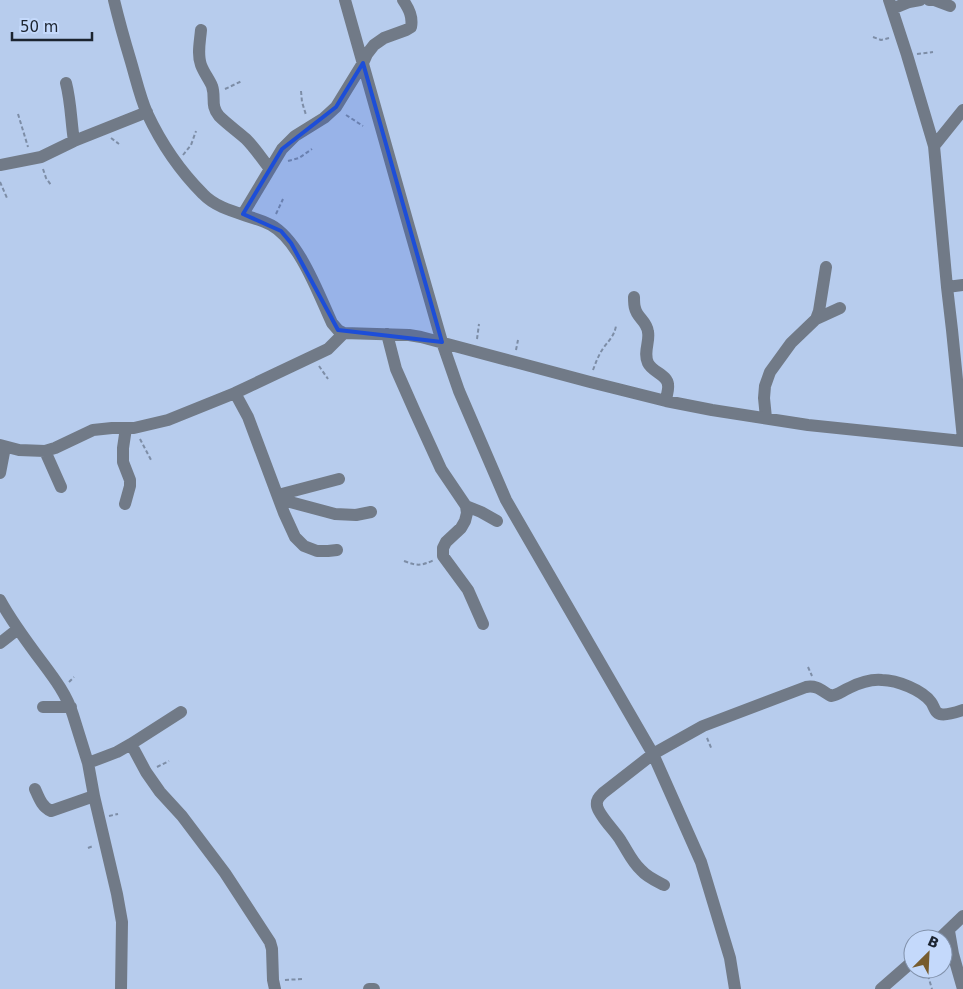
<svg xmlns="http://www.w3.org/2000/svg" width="963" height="989" font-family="'DejaVu Sans',sans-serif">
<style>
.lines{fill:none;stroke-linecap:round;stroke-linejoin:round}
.path{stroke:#7d8da6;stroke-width:2;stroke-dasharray:4 2.5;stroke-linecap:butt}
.minor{stroke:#717a87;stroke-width:12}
.marked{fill:#1d4ed8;fill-opacity:0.2;stroke:#1d4ed8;stroke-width:4;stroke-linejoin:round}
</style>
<rect width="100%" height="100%" fill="#b7cced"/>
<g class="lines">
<path class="path" d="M 873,37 L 881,40 L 889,38
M 917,54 L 933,52
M 225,89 L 242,81
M 301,91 L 302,102 L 306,115
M 18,114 L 28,147
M 346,115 L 363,126
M 111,138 L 119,144
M 183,155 L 191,145 L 196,131
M 288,161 L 299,158 L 312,149
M 43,169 L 46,178 L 51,185
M 0,182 L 7,198
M 276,214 L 283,199
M 477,339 L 479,324
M 516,350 L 518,340
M 319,366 L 328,379
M 593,370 C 596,362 599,354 604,347 C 610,339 614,336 616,326
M 140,439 L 151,460
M 404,561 C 417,566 421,566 434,560
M 808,667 L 812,676
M 69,682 L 74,677
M 707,738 L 712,750
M 157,767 L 169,761
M 109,816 L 118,814
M 88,848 L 93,846
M 926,969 L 932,989
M 285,980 L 302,979"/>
<path class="minor" d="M 114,0 C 119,21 125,42 131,62 C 136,79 140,97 147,113 C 161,143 179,170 203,194 C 220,212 249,214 271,225 C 299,240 319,295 332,323 L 338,330 L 344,333 L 409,335 L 421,337 L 590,382 L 666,401 L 712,410 L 808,425 L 963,441
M 345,0 L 409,227 L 442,342 L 459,391 L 506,500 L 653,754 L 701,862 L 730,958 L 735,989
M 889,0 L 907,55 L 934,146 L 947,287 L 952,330 L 963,439
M 929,0 L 934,0 L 950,6
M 892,9 L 909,2 L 920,0
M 201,30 C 200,42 197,54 201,65 C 204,73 209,79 212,86 C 216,98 210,105 219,116 C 227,124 237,131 246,139 C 255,148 262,159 270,169
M 66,83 C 71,102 71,122 74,141
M 934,146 L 963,110
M 0,165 L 41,157 L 74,141 L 147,112
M 243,214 L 282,149 L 295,136 L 324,118 L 336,107 L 363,63 L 367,54 L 374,45 L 384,38 L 406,30 L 411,27 C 413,17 409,9 403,0
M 947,287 L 963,285
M 634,297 C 634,300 634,305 635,308 C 637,318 647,321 648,332 C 650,342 643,352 648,363 C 652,372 668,375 668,385 C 669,390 666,396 666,401
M 816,319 L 840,308
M 387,334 L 396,369 L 415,412 L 441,469 L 466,506 L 467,513 L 465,521 L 461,528 L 446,542 L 443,548 L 443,556 L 468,590 L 483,624
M 235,393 L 248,417 L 284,513 L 295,537 L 304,546 L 317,551 L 328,551 L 337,550
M 766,418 L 764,398 L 765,386 L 770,372 L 791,343 L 816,319 L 819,311 L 826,267
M 0,445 L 19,450 L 45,451 L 55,448 L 93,430 L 112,428 L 134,428 L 168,420 L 235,393 L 328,349 L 344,333
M 45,451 L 61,487
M 0,473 L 5,447
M 278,495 L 339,479
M 279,499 L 335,514 L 356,515 L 371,512
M 125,504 L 130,486 L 130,480 L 123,462 L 123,448 L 126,428
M 466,506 L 481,512 L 497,521
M 0,600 C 12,622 27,642 42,662 C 54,678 67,695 73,715 L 88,763 L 94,796 L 117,894 L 122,922 L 121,989
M 0,643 L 18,629
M 43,707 L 71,707
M 131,744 L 146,772 L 160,792 L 182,816 L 225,873 L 270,942 L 272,949 L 273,980 L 275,989
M 88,763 L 117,752 L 131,744 L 181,712
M 35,789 C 39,798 42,807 51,811 L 94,796
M 664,885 C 656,881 647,877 641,870 C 632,862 628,852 621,841 C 616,832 599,816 597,806 C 596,800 599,797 603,793 L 653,754 L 703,726 L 806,687 C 817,685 822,691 831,696 C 838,695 842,691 849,688 C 859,683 871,679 882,680 C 897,680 922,690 931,702 C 934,706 935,713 940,714 C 946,716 957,712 963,710
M 949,931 L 953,954 L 963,989
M 939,939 L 963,916
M 369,989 L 374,989
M 881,989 L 913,961"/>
</g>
<path class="marked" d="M 363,63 L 442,342 L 338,330 L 291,243 L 281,231 L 243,214 L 282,149 L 336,107 Z"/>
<g transform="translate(928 954) rotate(24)"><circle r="24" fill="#c4d9fb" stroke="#8191aa"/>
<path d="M0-4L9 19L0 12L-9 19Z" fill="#775c2e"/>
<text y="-8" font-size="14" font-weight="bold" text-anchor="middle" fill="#1c2430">B</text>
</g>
<path d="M12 32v8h80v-8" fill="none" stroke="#1c2430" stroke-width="2.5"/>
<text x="20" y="32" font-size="15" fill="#1c2430" stroke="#c4d9fb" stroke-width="4" paint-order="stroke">50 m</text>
</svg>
